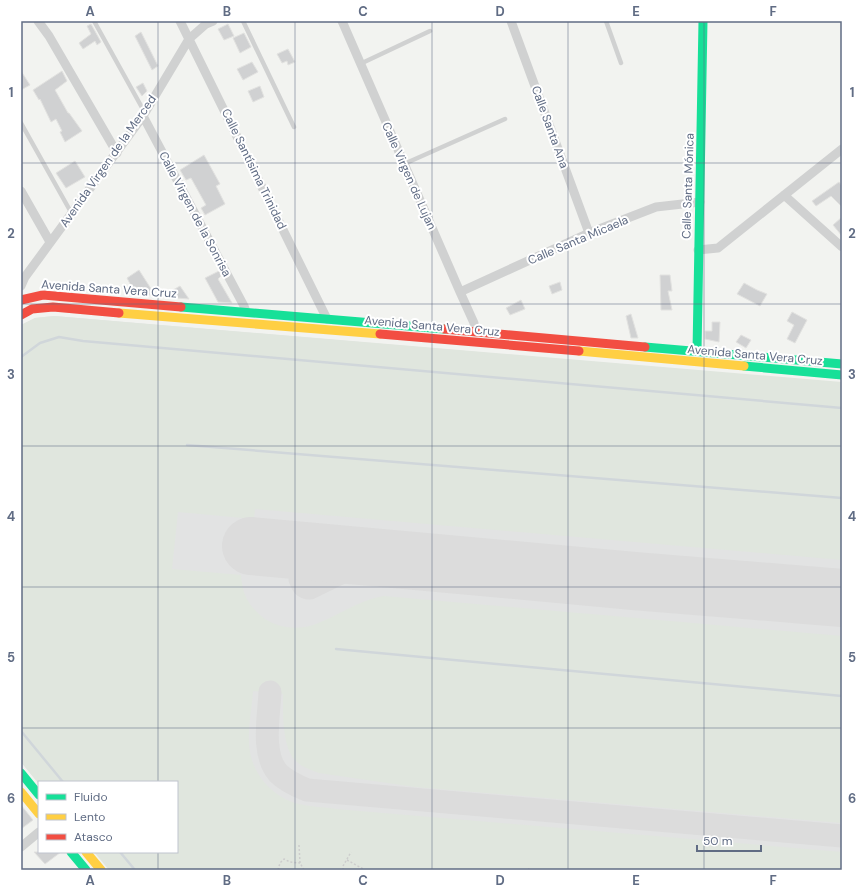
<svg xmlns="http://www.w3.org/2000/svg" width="863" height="891" font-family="'DM Sans',sans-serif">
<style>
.built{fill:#e2e3e3}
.green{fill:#e0e6de}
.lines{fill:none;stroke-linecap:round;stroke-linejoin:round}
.stream{stroke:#d0d6da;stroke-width:2.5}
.taxiway{stroke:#dcdcdc;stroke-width:23}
.runway{stroke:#dcdcdc;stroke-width:58}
.building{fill:#d0d1d2;stroke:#e2e2e0}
.path{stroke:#cdcdcd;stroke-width:1.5;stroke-dasharray:2 2;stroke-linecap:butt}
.lane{stroke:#d0d1d1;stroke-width:4.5}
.street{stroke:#d0d1d1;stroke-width:9}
.fast{stroke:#16e098;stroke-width:9}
.slow{stroke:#ffcf43;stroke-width:9}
.jam{stroke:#f24e42;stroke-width:9}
.grid{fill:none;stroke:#606c84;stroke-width:1;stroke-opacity:0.55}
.labels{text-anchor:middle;stroke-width:4;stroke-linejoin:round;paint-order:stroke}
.street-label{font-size:12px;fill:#606c84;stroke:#fff}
.neatline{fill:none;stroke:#606c84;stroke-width:1.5}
.grid-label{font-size:13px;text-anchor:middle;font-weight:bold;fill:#606c84}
</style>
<rect width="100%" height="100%" fill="#f2f3f0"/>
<path class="built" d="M 54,316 L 842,383 L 842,870 L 109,870 L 177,852 L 177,782 L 39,782 L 39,784 L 21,762 L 21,325 L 35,318 Z"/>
<path class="green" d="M 54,316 L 842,382 L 842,560 L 255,509 L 254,519 L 178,512 L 172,569 L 241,575 C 242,591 246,602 258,613 C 271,627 295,631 313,625 C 337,617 358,600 384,596 L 842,636 L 842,823 L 415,787 L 319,773 C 311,770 301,767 295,760 C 282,747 283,712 283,694 L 253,691 C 252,708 248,726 249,743 C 250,772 271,797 299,804 C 311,807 324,807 336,809 L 842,852 L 842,870 L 109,870 L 94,852 L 177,852 L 177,782 L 39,782 L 39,784 L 21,762 L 21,325 L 35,318 Z"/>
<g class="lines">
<path class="stream" d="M 21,357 L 40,343 L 59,337 L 83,341 L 842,408
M 187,445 L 842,498
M 336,649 L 842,696
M 21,731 L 63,782
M 120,852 L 135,870"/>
<path class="taxiway" d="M 300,579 C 302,584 303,588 310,588 L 355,566 L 381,558
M 270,692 C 269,716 261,753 278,773 C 286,781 297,786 307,790 L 842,836"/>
<path class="runway" d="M 251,546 L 634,581 L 842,598"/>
</g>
<path class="building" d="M 91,24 L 101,42 L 97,45 L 95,41 L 83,49 L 79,43 L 91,34 L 87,26 Z
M 228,24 L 234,36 L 224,40 L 218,29 Z
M 141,32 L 158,66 L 152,70 L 135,36 Z
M 244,33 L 251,47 L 240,53 L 233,38 Z
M 288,49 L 295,62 L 288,65 L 287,61 L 282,63 L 277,54 Z
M 252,62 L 258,72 L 243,80 L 237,69 Z
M 21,71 L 30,85 L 21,90 Z
M 62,71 L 67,81 L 55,90 L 68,113 L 69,113 L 82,131 L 65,142 L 60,132 L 62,131 L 56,119 L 51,122 L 40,99 L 39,100 L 33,90 Z
M 143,83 L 147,91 L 142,96 L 136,87 Z
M 260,86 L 264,97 L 253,102 L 248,91 Z
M 204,155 L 220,184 L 216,186 L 225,204 L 205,215 L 201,208 L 206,205 L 191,178 L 186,180 L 180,170 Z
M 75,161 L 85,177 L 66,188 L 56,173 Z
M 839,182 L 842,186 L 842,207 L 831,196 L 816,206 L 812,201 Z
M 842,217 L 842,236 L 833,225 Z
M 139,270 L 155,295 L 136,295 L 127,278 Z
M 219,271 L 221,276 L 218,279 L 232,303 L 218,302 L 205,278 Z
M 660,275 L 670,275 L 672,291 L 668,291 L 672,310 L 661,310 Z
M 560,282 L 562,290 L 552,294 L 549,286 Z
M 744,283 L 757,290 L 767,294 L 760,306 L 737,294 Z
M 180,286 L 189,299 L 177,298 L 173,290 Z
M 521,300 L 525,309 L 510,315 L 506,308 Z
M 792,312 L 807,320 L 795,343 L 787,339 L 794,325 L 787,321 Z
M 631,314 L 638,338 L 631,338 L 626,316 Z
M 712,322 L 720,322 L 719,342 L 705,339 L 705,331 L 712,331 Z
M 741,335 L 751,340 L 746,348 L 736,342 Z
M 21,805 L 33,820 L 21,829 Z
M 34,852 L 61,852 L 45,864 Z"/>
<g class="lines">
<path class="path" d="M 299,845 L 300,863 L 304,870
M 347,860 L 365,870
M 278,870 L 280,863 L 284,859 L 290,862 L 300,863
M 343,870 L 343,866 L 351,852
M 528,870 L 530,867"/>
<path class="lane" d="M 94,21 L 145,113
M 243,21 L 294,127
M 606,21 L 621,63
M 360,64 L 430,31
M 21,123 L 72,214
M 404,164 L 505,119"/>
<path class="street" d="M 38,21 L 49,36 L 117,153
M 180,21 L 327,319
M 342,21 L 460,292 L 474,323 L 475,332
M 511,21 L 589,233
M 143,116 L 244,306 L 246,312
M 21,191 L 50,242
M 784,195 L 842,247
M 698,250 L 718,248 L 842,149
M 21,286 L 25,277 L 143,116 L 189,39 L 206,24 L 213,21
M 460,292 L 589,233 L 656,207 L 700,202
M 21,847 L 39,832"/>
<path class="fast" d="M 181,307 L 444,329
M 645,347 L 842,364
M 697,351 L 703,21
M 744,366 L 842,375
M 21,773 L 39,795
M 71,852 L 86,870"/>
<path class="slow" d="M 119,313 L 380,334
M 579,351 L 744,366
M 21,792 L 39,814
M 86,852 L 101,870"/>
<path class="jam" d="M 21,300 L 43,295 L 181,307
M 21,315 L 32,309 L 53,307 L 119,313
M 444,329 L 645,347
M 380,334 L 579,351"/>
</g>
<path class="grid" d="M 158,21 L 158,782M 295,21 L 295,870M 432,21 L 432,870M 568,21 L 568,870M 704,21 L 704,870M 21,163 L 842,163M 21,304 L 842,304M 21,446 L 842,446M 21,587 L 842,587M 21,728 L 842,728M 158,852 L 158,870"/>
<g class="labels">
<g class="street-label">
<text transform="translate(550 127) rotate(70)" y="4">Calle Santa Ana</text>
<text transform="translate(108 161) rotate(-55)" y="4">Avenida Virgen de la Merced</text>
<text transform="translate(254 169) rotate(64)" y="4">Calle Santísima Trinidad</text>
<text transform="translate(409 176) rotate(66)" y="4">Calle Virgen de Lujan</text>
<text transform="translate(688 186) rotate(-88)" y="4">Calle Santa Mónica</text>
<text transform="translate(195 214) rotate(62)" y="4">Calle Virgen de la Sonrisa</text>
<text transform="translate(578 240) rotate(-23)" y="4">Calle Santa Micaela</text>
<text transform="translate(109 289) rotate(4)" y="4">Avenida Santa Vera Cruz</text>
<text transform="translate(432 326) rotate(5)" y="4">Avenida Santa Vera Cruz</text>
<text transform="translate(755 355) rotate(5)" y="4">Avenida Santa Vera Cruz</text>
</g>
</g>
<rect width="863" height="891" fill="none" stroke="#ffffff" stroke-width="44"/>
<rect x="38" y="781" width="140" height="72" fill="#ffffff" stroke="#bfc4ce"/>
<rect x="46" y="794" width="20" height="6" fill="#16e098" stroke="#bfc4ce"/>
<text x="74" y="801" font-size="12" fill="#606c84">Fluido</text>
<rect x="46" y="814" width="20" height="6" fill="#ffcf43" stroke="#bfc4ce"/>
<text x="74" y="821" font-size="12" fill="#606c84">Lento</text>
<rect x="46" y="834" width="20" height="6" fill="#f24e42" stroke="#bfc4ce"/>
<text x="74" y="841" font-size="12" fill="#606c84">Atasco</text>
<path d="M697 845v6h64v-6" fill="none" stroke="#606c84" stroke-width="2"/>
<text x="703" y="845" font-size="12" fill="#606c84" stroke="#ffffff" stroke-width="3" paint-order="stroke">50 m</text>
<rect x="22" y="22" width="819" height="847" class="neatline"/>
<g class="grid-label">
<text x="90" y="16">A</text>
<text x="227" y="16">B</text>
<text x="363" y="16">C</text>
<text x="500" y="16">D</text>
<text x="636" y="16">E</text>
<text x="773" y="16">F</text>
<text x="11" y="97">1</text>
<text x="852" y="97">1</text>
<text x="11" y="238">2</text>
<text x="852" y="238">2</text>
<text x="11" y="379">3</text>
<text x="852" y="379">3</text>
<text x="11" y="521">4</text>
<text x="852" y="521">4</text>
<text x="11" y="662">5</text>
<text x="852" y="662">5</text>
<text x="11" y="803">6</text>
<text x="852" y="803">6</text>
<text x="90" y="885">A</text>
<text x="227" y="885">B</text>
<text x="363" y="885">C</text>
<text x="500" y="885">D</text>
<text x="636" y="885">E</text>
<text x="773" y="885">F</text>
</g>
</svg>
